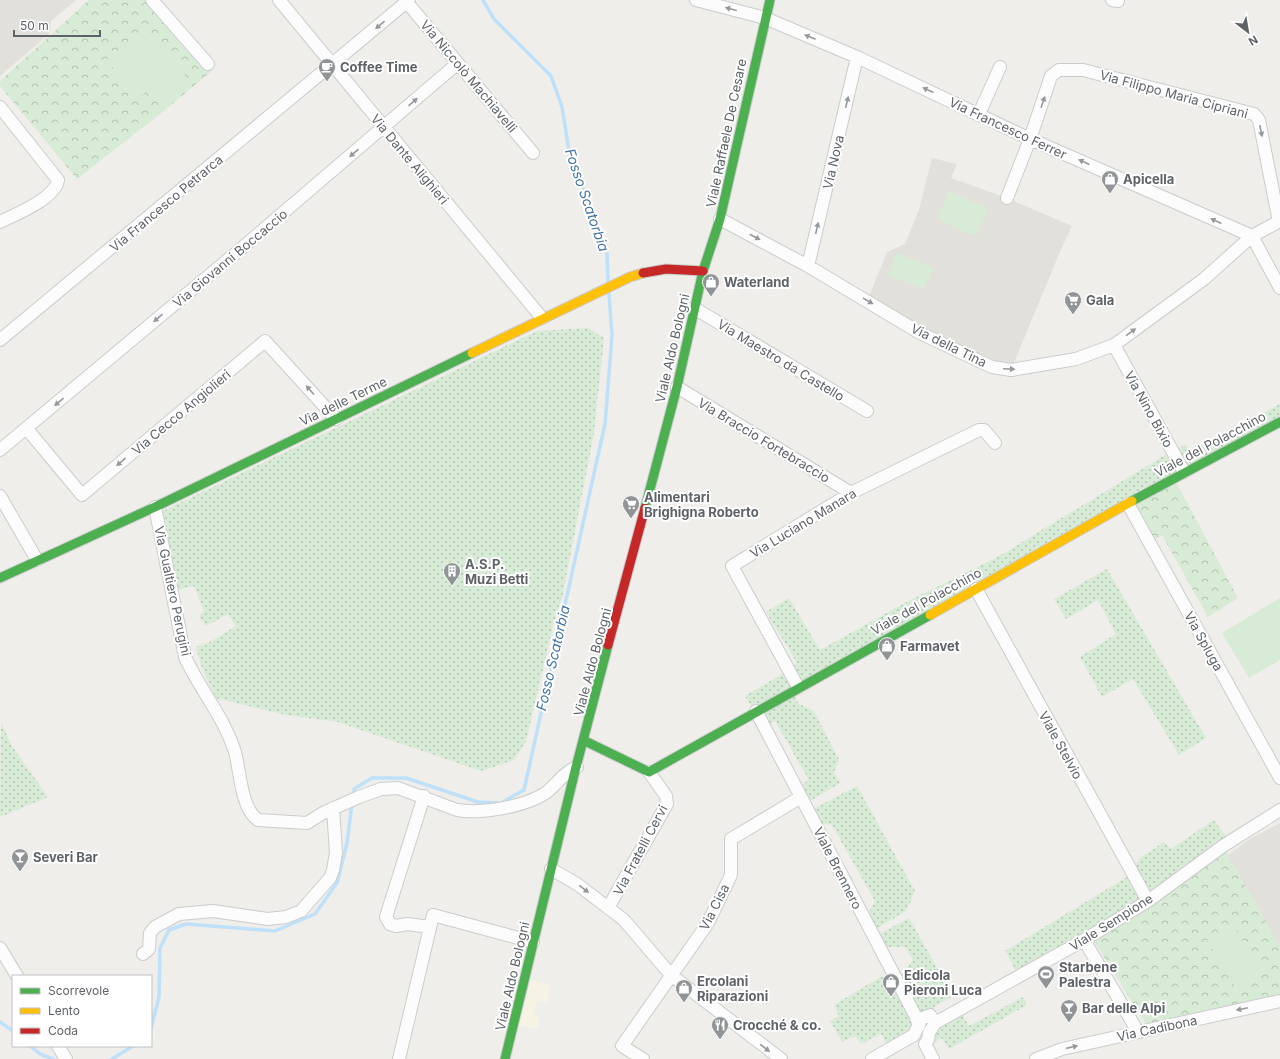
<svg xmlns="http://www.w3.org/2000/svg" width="1280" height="1059" font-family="Inter,sans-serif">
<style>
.commercial{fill:#f7f3e4}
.education{fill:#e2e0da}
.grass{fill:url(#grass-dots)}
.park{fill:url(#park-crowns)}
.pitch{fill:#d8ebd6}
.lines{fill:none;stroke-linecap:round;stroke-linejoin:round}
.stream{stroke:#bfe0f9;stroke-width:3.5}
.street-casing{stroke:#cbcccc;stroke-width:14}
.fast-casing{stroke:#cacacb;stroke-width:11}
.slow-casing{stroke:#cacacb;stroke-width:11}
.jam-casing{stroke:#cacacb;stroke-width:11}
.street{stroke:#fdfcfc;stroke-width:12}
.fast{stroke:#4caf50;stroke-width:9}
.slow{stroke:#ffc107;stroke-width:9}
.jam{stroke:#c62828;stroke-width:9}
.oneway{fill:#96999c}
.labels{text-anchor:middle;stroke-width:4;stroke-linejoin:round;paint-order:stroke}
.poi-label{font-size:13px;font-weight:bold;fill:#5f6368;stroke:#fff;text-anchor:start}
.street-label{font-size:13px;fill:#5f6368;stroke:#fff}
.water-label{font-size:14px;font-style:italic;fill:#4174aa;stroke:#fff}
</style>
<defs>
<pattern id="grass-dots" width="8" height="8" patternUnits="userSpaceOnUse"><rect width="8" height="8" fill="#d8ebd6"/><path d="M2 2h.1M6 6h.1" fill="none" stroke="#b2c2b1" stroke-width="1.8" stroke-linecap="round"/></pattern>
<pattern id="park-crowns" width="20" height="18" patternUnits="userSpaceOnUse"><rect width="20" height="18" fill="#d8ebd6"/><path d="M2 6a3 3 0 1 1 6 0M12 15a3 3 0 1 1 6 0" fill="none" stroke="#b2c2b1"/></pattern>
</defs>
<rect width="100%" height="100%" fill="#efeeea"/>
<path class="commercial" d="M 525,979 L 550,985 L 547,1003 L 537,1001 L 533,1015 L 539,1017 L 538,1029 L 514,1025 Z"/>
<path class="education" d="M 0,0 L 76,0 L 51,21 L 50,33 L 0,76 Z
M 932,158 L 957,164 L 951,178 L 1007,198 L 1072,226 L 1059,254 L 1011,370 L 867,301 L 887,252 L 905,244 L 919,210 Z
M 1280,823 L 1280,947 L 1228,855 L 1248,840 Z"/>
<path class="grass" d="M 588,328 L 604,338 L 594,433 L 562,598 L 554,622 L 526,741 L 514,760 L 481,771 L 338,722 L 286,715 L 216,698 L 202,668 L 196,647 L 210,642 L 236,626 L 228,614 L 206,626 L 199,616 L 204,611 L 194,586 L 177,590 L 163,511 L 537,331 Z
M 1280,404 L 1280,422 L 792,691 L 799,704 L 814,711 L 839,760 L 834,772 L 840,783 L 805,804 L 796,788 L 809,780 L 775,721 L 764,727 L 745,696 L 789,670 L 797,663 L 766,612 L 789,598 L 820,650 L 910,600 L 996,558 L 1172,451 L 1185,445 L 1191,451 Z
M 1107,569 L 1206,738 L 1179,755 L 1133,679 L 1102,697 L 1080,657 L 1116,634 L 1098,600 L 1066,619 L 1054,599 Z
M 1,723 L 12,746 L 48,797 L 0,817 Z
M 857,786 L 915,891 L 906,911 L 871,932 L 865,920 L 875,901 L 832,825 L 816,823 L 809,811 Z
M 1214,820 L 1229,841 L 1148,901 L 1019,976 L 1005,951 L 1132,874 L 1140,858 L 1164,842 L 1171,849 Z
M 909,918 L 953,996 L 916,1017 L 919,1026 L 889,1049 L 881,1034 L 861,1044 L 855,1036 L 842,1042 L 830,1021 L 839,1016 L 834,1005 L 882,976 L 890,990 L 899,985 L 897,981 L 913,960 L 905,947 L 880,947 L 874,937 Z
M 1023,997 L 1027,1005 L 949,1049 L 942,1038 L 927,1047 L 935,1023 L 958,1008 L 969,1026 Z"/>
<path class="park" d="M 89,0 L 152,0 L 213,70 L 155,118 L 77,179 L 0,86 L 0,81 Z
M 1174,478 L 1238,598 L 1208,617 L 1162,535 L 1149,543 L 1128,504 Z
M 1223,846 L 1280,947 L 1280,1001 L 1149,1029 L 1091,936 Z"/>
<path class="pitch" d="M 144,27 L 190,81 L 162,106 L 115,53 Z
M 112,55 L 145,93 L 139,98 L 106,60 Z
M 948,191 L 988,208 L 977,235 L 969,234 L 938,219 Z
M 897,253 L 933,268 L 924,289 L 888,275 Z
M 1280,598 L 1280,660 L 1249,678 L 1222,633 Z
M 1233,924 L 1261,972 L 1236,988 L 1207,940 Z"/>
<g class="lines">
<path class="stream" d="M 483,0 L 494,19 L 551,76 L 562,107 L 569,151 L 607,252 L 608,281
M 354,796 L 354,789 L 372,778 L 406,778 L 478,802 L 501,803 L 524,790 L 605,424 L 612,336 L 609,294
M 0,1022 L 13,1031
M 151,1028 L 159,997 L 160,948 L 169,930 L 186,924 L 275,931 L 315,914 L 337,883 L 347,843 L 352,804
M 30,1046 L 40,1054 L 53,1059
M 112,1059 L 133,1046"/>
<g class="street-casing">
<path id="street" d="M 152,0 L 208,64
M 279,0 L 542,318
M 405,0 L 533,153
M 696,0 L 765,18 L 857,57 L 1030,139 L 1252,236
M 1112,0 L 1118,1
M 0,107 L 58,180 C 55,199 16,214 0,222
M 979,114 L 1000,67
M 1007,198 L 1030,139 L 1051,76 L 1059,70 L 1083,70 L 1254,114 L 1259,120 L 1279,222
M 720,219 L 808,266 L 920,333 L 992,367 L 1011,370 L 1076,359 L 1114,345 L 1204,279 L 1252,236 L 1280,221
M 1252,236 L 1280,288
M 808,266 L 857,57
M 694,308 L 867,411
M 0,340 L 409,0
M 1114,345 L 1184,472
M 677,387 L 851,493
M 27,429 L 82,495 L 265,341 L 336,419
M 0,450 L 236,253 L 458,63
M 0,496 L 37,560
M 1128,504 L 1280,778
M 155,507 L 185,657 C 200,690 224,717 235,752 C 240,770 241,809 258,820 L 307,823 L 323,813 L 359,797 L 381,789 L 398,788 L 457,810 C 481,814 523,807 544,794 C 556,786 562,773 577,767
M 976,589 L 1148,901
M 798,687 L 732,566 L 851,493 L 979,430 L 984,430 L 995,443
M 756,711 L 916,1017 L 919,1026
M 424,796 L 386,917 L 390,924 L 396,926 L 407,924 L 430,927
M 551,869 L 577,884 L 624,920 L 671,975 L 781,1059
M 608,908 L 667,804 L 666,796 L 649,772
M 1084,940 L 1138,1032
M 0,948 L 17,976
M 143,954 L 149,949 L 150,933 L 155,927 L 179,914 L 213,911 L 268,919 L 286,917 L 301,911 L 330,878 L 333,870 L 336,853 L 333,808
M 935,1023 L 1084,940 L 1148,901 L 1223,846 L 1280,810
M 925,1044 L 933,1059
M 58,1046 L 66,1059
M 399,1059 L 433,915 L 533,942
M 643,1059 L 622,1046 L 708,923 L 731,875 L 731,839 L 801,797
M 872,1059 L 914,1035 L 922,1018 L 930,1015 L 935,1023 L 929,1033 L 928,1040 L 925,1044
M 1036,1059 L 1062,1049 L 1280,1001"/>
</g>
<g class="fast-casing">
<path id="fast" d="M 1132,501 L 1280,422
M 645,508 L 677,387 L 703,271 L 720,219 L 770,0
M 0,578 L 155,507 L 472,353
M 585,741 L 649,772 L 930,615
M 505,1059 L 575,771 L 608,645"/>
</g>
<g class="slow-casing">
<path id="slow" d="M 472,353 L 630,277 L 643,273
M 930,615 L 1132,501"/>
</g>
<g class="jam-casing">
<path id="jam" d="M 643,273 L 666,269 L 703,271
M 608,645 L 645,508"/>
</g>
<use href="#street" class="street"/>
<use href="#fast" class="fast"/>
<use href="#slow" class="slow"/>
<use href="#jam" class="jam"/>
</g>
<defs><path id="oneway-solid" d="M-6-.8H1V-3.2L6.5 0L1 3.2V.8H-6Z"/></defs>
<g class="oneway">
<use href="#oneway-solid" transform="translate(731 9) rotate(-165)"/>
<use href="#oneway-solid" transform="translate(380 25) rotate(140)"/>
<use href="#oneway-solid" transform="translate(810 37) rotate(-157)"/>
<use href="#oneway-solid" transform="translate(928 90) rotate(-155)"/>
<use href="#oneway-solid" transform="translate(413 102) rotate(-41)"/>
<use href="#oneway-solid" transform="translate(847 102) rotate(-77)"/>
<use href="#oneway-solid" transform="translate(1043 102) rotate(-71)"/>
<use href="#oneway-solid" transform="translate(1261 131) rotate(79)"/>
<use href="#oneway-solid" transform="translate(354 153) rotate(140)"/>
<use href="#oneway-solid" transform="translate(1084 162) rotate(-156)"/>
<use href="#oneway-solid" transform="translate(1216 221) rotate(-156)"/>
<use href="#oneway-solid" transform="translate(817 228) rotate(-77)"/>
<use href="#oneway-solid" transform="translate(755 237) rotate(28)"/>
<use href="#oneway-solid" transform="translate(868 301) rotate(31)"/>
<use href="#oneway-solid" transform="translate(158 318) rotate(140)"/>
<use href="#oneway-solid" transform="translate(1131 332) rotate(-36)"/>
<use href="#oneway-solid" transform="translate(1009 369) rotate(3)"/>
<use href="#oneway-solid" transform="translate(310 390) rotate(-132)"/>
<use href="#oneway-solid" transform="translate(59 402) rotate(140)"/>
<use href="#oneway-solid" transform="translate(121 462) rotate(140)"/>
<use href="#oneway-solid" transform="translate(584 889) rotate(38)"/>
<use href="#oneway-solid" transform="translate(1242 1009) rotate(168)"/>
<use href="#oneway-solid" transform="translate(1072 1047) rotate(-13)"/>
<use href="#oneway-solid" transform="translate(765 1048) rotate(37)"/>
</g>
<defs>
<g id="cafe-pin" transform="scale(0.9)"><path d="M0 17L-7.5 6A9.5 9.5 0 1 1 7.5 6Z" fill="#919496" stroke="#fff"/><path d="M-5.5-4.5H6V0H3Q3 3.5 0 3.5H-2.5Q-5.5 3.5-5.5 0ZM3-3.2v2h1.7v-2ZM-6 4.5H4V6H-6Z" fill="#fff"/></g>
<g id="shop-pin" transform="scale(0.9)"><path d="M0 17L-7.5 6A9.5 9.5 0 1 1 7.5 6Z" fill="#919496" stroke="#fff"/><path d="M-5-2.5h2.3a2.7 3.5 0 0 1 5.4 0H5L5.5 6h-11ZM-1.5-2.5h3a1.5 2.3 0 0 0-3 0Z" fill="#fff"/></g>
<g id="supermarket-pin" transform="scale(0.9)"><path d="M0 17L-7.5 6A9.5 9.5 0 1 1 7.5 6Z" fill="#919496" stroke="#fff"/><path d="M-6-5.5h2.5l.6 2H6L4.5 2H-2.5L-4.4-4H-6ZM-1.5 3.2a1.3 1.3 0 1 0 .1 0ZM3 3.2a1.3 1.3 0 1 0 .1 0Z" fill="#fff"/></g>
<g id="building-pin" transform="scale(0.9)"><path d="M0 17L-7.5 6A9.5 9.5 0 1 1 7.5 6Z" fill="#919496" stroke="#fff"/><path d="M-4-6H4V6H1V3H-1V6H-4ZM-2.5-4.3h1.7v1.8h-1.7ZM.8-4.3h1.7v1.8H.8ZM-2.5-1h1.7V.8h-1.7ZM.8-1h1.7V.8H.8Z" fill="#fff"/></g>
<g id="bar-pin" transform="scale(0.9)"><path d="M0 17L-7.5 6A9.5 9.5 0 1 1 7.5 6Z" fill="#919496" stroke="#fff"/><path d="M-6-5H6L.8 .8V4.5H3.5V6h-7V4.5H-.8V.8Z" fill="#fff"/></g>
<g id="stadium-pin" transform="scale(0.9)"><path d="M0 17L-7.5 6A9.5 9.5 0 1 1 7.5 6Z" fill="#919496" stroke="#fff"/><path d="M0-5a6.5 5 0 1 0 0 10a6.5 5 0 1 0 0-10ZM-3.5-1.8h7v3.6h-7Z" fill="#fff"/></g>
<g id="restaurant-pin" transform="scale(0.9)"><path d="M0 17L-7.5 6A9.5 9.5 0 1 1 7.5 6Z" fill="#919496" stroke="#fff"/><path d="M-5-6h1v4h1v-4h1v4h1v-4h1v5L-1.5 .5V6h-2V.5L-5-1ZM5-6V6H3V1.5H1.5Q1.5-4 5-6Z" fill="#fff"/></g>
</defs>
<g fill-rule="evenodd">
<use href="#cafe-pin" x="327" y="67"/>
<use href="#shop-pin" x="1110" y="179"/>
<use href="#shop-pin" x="711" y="282"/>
<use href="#supermarket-pin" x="1073" y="300"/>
<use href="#supermarket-pin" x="631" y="504"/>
<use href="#building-pin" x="452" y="571"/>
<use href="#shop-pin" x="887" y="646"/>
<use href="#bar-pin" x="20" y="857"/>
<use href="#stadium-pin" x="1046" y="974"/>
<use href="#shop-pin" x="891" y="982"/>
<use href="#shop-pin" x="684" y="988"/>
<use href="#bar-pin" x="1069" y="1008"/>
<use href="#restaurant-pin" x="720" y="1025"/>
</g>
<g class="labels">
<g class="poi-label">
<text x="340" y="72">Coffee Time</text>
<text x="1123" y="184">Apicella</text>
<text x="724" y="287">Waterland</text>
<text x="1086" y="305">Gala</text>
<text x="644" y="502">Alimentari<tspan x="644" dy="15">Brighigna Roberto</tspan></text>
<text x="465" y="569">A.S.P.<tspan x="465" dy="15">Muzi Betti</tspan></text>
<text x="900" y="651">Farmavet</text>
<text x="33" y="862">Severi Bar</text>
<text x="1059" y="972">Starbene<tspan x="1059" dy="15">Palestra</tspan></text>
<text x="904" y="980">Edicola<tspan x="904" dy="15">Pieroni Luca</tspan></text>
<text x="697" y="986">Ercolani<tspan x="697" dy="15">Riparazioni</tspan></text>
<text x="1082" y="1013">Bar delle Alpi</text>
<text x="733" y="1030">Crocché &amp; co.</text>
</g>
<g class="street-label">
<text transform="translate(469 76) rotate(50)" y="5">Via Niccolò Machiavelli</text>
<text transform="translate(1174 94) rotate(15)" y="5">Via Filippo Maria Cipriani</text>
<text transform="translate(1008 128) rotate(25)" y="5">Via Francesco Ferrer</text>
<text transform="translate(726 133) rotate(-78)" y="5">Viale Raffaele De Cesare</text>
<text transform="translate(410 159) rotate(50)" y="5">Via Dante Alighieri</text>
<text transform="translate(833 162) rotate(-77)" y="5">Via Nova</text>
<text transform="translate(166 203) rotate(-40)" y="5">Via Francesco Petrarca</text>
<text transform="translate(230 258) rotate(-40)" y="5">Via Giovanni Boccaccio</text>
<text transform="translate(949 345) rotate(26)" y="5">Via della Tina</text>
<text transform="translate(672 348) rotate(-77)" y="5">Viale Aldo Bologni</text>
<text transform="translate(781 360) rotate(31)" y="5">Via Maestro da Castello</text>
<text transform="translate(343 401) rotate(-26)" y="5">Via delle Terme</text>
<text transform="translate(1149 409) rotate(61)" y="5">Via Nino Bixio</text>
<text transform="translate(181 412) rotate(-40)" y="5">Via Cecco Angiolieri</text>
<text transform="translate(764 440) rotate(31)" y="5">Via Braccio Fortebraccio</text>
<text transform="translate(1210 444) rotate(-28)" y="5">Viale del Polacchino</text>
<text transform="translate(803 523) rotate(-31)" y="5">Via Luciano Manara</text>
<text transform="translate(173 591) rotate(78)" y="5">Via Gualtiero Perugini</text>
<text transform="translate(926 601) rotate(-29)" y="5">Viale del Polacchino</text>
<text transform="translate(1204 641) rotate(61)" y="5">Via Spluga</text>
<text transform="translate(592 662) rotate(-75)" y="5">Viale Aldo Bologni</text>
<text transform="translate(1061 745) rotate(61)" y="5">Viale Stelvio</text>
<text transform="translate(640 850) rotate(-62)" y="5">Via Fratelli Cervi</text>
<text transform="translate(838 868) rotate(63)" y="5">Viale Brennero</text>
<text transform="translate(714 907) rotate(-63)" y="5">Via Cisa</text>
<text transform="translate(1111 922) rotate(-32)" y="5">Viale Sempione</text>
<text transform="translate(512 976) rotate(-77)" y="5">Viale Aldo Bologni</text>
<text transform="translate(1157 1028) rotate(-12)" y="5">Via Cadibona</text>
</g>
<g class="water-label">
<text transform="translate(587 200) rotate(71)" y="5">Fosso Scatorbia</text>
<text transform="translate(553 658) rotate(-77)" y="5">Fosso Scatorbia</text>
</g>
</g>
<rect x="12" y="975" width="140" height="72" fill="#ffffff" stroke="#bfc1c3"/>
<rect x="20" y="988" width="20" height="6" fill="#4caf50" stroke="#bfc1c3"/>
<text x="48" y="995" font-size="12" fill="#5f6368">Scorrevole</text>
<rect x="20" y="1008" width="20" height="6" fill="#ffc107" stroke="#bfc1c3"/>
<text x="48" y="1015" font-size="12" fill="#5f6368">Lento</text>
<rect x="20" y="1028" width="20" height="6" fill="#c62828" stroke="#bfc1c3"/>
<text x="48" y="1035" font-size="12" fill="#5f6368">Coda</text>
<g transform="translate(1248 32) rotate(149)" stroke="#ffffff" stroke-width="3" paint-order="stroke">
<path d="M0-3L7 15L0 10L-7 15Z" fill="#5f6368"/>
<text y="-6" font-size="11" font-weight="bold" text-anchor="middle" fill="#5f6368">N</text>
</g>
<path d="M14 30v6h86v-6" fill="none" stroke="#5f6368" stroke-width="2"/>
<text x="20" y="30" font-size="12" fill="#5f6368" stroke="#ffffff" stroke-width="3" paint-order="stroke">50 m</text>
</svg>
